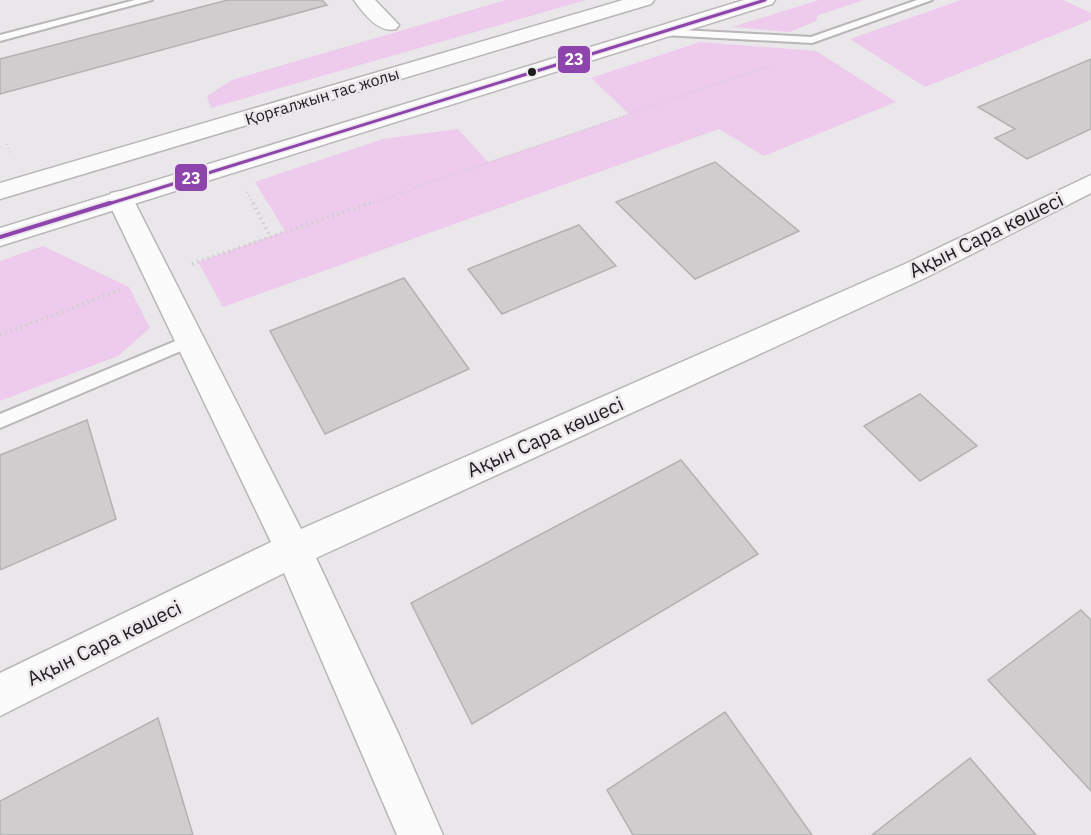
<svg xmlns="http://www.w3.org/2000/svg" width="1091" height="835" font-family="'IBM Plex Sans',sans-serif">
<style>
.green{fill:#eecaed}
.building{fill:#cfcdce;stroke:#b3b1b1;stroke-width:1.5}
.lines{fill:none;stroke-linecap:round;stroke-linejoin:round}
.lane-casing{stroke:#b8b6b7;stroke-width:4}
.street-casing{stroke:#b8b6b7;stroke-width:3}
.primary-casing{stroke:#b8b6b7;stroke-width:3}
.path-far1{stroke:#cfcecf;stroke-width:2;stroke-dasharray:1 3;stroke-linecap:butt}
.path{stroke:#cfcecf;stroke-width:4;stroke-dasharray:1.5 4;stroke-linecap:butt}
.lane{fill:#fcfbfc;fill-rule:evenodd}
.street{fill:#fcfbfc;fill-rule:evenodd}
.primary{fill:#fcfbfc;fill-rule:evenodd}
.bus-1-far1-casing{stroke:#eae6ea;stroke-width:6}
.bus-1-casing{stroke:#eae6ea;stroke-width:8}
.bus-1-far1{stroke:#8e44ad;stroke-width:3}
.bus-1{stroke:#8e44ad;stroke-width:4}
.bus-dot{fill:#1e1d1e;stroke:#eae6ea;stroke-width:2}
.labels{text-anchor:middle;stroke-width:5;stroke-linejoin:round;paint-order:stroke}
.far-street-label{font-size:16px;fill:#1e1d1e;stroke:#eae6ea}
.street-label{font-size:20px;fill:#1e1d1e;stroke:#eae6ea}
.line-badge{stroke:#eae6ea;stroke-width:2}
.badge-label{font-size:16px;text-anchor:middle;font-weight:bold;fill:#fff}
</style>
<rect width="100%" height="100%" fill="#e9e7e9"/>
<path class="green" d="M 506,0 L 586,0 L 211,108 L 207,96 L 232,80 Z
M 819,0 L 864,0 L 818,15 L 816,21 L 790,32 L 732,27 Z
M 961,0 L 1063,0 L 1091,13 L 1091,20 L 925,87 L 850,39 Z
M 700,42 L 816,51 L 896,102 L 764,156 L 719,129 L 223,307 L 198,262 L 285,231 L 255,182 L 383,139 L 458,129 L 488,162 L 629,114 L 591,78 Z
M 43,246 L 129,287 L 150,328 L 118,356 L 0,401 L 0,261 Z"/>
<path class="building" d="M 228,0 L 322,0 L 327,5 L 0,94 L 0,59 Z
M 1091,59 L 1091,129 L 1027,159 L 995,138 L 1015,129 L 978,107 Z
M 715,162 L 799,231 L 695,279 L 616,202 Z
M 579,225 L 616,266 L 502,314 L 468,269 Z
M 404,278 L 469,369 L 325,434 L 270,331 Z
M 920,394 L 977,446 L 920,481 L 864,426 Z
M 87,420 L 116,519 L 0,570 L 0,455 Z
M 681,460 L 758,554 L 472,724 L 411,603 Z
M 1081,610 L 1091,620 L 1091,791 L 988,680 Z
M 725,712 L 812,835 L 633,835 L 607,790 Z
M 158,718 L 193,835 L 0,835 L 0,801 Z
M 970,758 L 1036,835 L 872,835 Z"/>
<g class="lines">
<g class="lane-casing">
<path id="lane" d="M 135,0 L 152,0 L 0,41 L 0,35 Z
M 917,0 L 932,0 L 812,43 L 664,35 L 659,32 L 664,29 L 811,37 Z
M 190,335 L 195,337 L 198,341 L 195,345 L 0,428 L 0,414 Z"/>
</g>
<g class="street-casing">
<path id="street" d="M 354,0 L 375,0 L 399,25 L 396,29 C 379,34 363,13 354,0 Z
M 1091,175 L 1091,193 L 925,278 L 316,558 L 399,735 L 443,835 L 397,835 L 284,573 L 0,716 L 0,673 L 271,542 L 107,199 L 111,193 L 120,191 L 129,193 L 133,199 L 301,529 L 905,264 Z"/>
</g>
<g class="primary-casing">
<path id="primary" d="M 623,0 L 654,0 L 651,4 L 0,199 L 0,183 Z
M 744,0 L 775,0 L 772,4 L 0,246 L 0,228 Z"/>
</g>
<path class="path-far1" d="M 7,144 L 11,155
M 247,192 L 254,205
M 366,205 L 773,65"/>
<path class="path" d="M 253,203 L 270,236
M 192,264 L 370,203
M 0,335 L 123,289"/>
<use href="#lane" class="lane"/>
<use href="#street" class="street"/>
<use href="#primary" class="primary"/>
<g class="bus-1-far1-casing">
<path id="bus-1-far1" d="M 105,205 L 765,0"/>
</g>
<g class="bus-1-casing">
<path id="bus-1" d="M 0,237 L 110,203"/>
</g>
<use href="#bus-1-far1" class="bus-1-far1"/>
<use href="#bus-1" class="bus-1"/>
</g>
<circle class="bus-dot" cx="532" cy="72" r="5"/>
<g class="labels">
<g class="far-street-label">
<text transform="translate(322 96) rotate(-17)" y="6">Қорғалжын тас жолы</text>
</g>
<g class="street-label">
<text transform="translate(986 235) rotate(-26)" y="7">Ақын Сара көшесі</text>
<text transform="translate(545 437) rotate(-24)" y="7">Ақын Сара көшесі</text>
<text transform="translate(104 643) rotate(-26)" y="7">Ақын Сара көшесі</text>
</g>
</g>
<g class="line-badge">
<rect x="557" y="45" width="34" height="29" rx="6" fill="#8e44ad"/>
<rect x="174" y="163" width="34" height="29" rx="6" fill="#8e44ad"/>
</g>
<g class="badge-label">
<text x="574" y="65">23</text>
<text x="191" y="184">23</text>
</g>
</svg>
